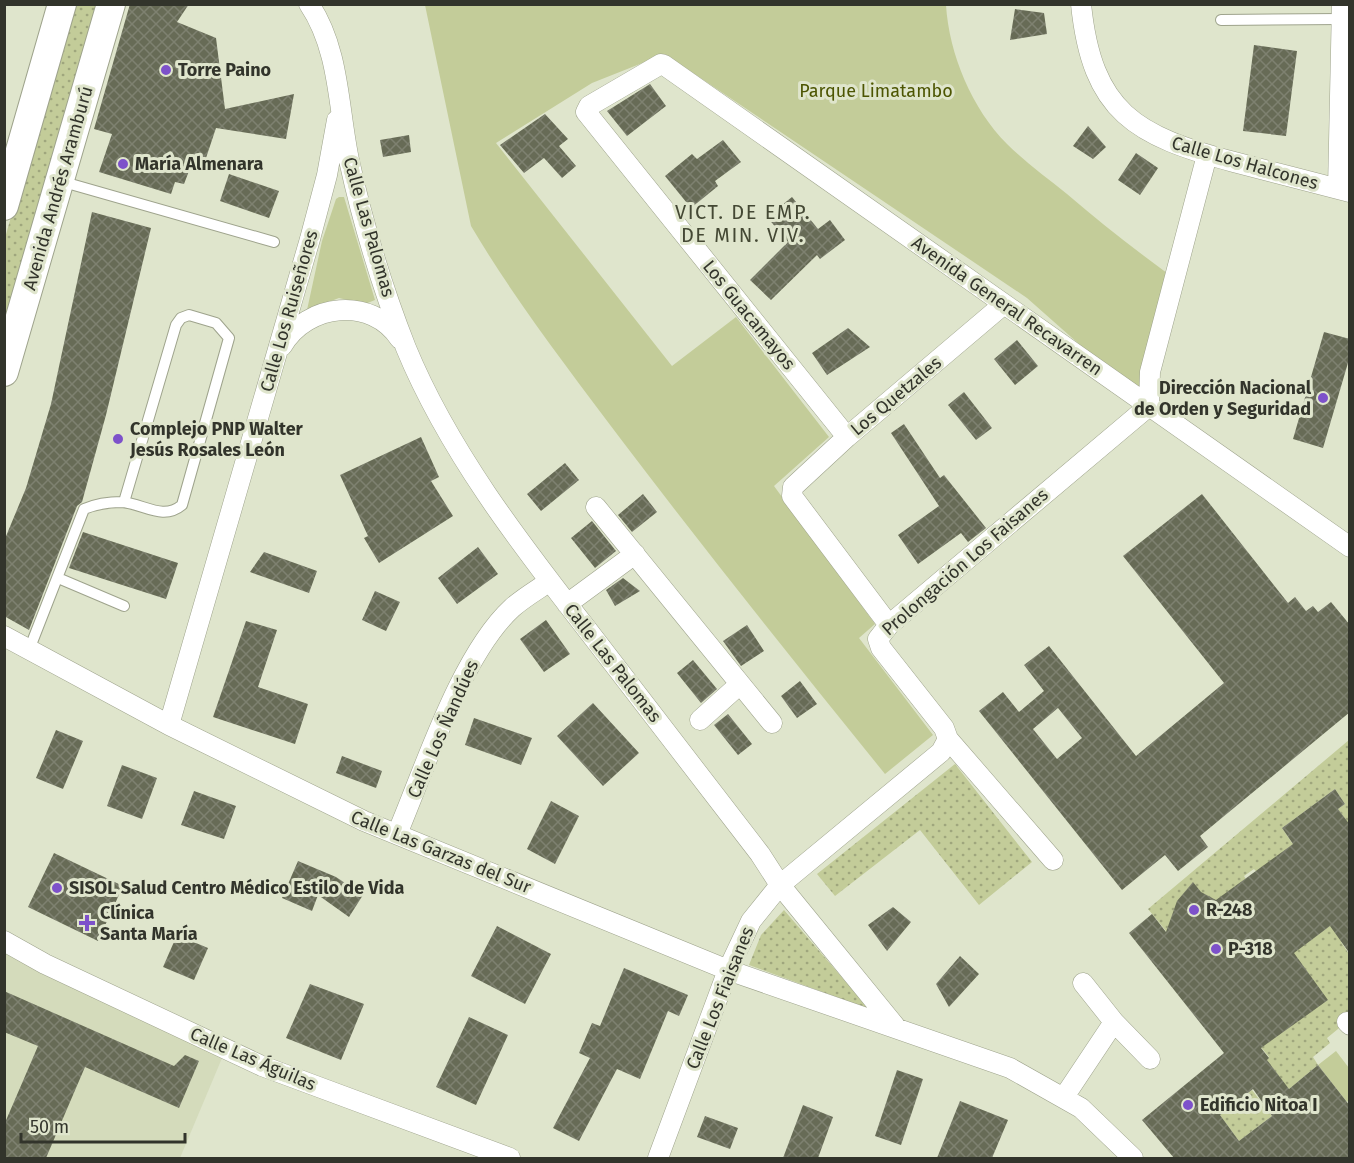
<svg xmlns="http://www.w3.org/2000/svg" width="1354" height="1163" font-family="'Fira Sans',sans-serif">
<style>
.built{fill:#d4dbbb}
.grass{fill:url(#grass-dots)}
.green{fill:#c3cc99}
.building{fill:url(#building-cross-hatch);fill-rule:evenodd}
.lines{fill:none;stroke-linecap:round;stroke-linejoin:round}
.lane-casing{stroke:#9ea38c;stroke-width:12}
.street-casing{stroke:#9ea38c;stroke-width:21}
.secondary-casing{stroke:#9ea38c;stroke-width:30}
.lane{stroke:#fff;stroke-width:10}
.street{stroke:#fff;stroke-width:20}
.secondary{stroke:#fff;stroke-width:28}
.poi-dot{fill:#7d51ca;stroke:#dfe5cc;stroke-width:2}
.labels{text-anchor:middle;stroke-width:6;stroke-linejoin:round;paint-order:stroke}
.poi-label{font-size:18px;font-weight:bold;fill:#32342b;stroke:#dfe5cc;text-anchor:start}
.park-label{font-size:18px;fill:#4c5502;stroke:#dfe5cc}
.street-label{font-size:18px;fill:#32342b;stroke:#dfe5cc}
.neighbourhood-label{font-size:20px;letter-spacing:1.5px;fill:#444834;stroke:#dfe5cc}
</style>
<defs>
<pattern id="grass-dots" width="8" height="8" patternUnits="userSpaceOnUse" patternTransform="scale(1.5)"><rect width="8" height="8" fill="#c3cc99"/><path d="M2 2h.1M6 6h.1" fill="none" stroke="#9fa67d" stroke-width="1.8" stroke-linecap="round"/></pattern>
<pattern id="building-cross-hatch" width="8" height="8" patternUnits="userSpaceOnUse" patternTransform="scale(1.5)"><rect width="8" height="8" fill="#676b56"/><path d="M0 0l8 8M0 8l8-8" fill="none" stroke="#7e8170"/></pattern>
</defs>
<rect width="100%" height="100%" fill="#dfe5cc"/>
<path class="built" d="M 4,943 L 225,1051 L 180,1158 L 5,1158 Z"/>
<path class="grass" d="M 71,5 L 101,5 L 5,340 L 5,238 Z
M 1349,740 L 1349,825 L 1338,809 L 1345,804 L 1335,789 L 1282,828 L 1292,843 L 1301,837 L 1260,876 L 1254,869 L 1244,876 L 1293,953 L 1338,920 L 1349,936 L 1341,942 L 1349,954 L 1349,1020 L 1327,1038 L 1330,1043 L 1313,1057 L 1318,1065 L 1289,1089 L 1262,1063 L 1269,1057 L 1148,909 Z
M 955,764 L 1032,862 L 979,905 L 920,830 L 835,896 L 817,874 Z
M 784,910 L 869,1009 L 749,965 L 761,935 Z
M 1252,1090 L 1272,1116 L 1239,1141 L 1220,1115 Z"/>
<path class="green" d="M 425,5 L 946,5 C 949,54 972,109 1007,144 C 1025,162 1047,178 1067,194 C 1102,224 1138,252 1175,279 L 1149,406 L 1027,298 L 665,54 L 592,83 L 496,143 L 672,366 L 736,317 L 829,437 L 774,486 L 875,624 L 859,638 L 933,735 L 885,774 C 796,664 708,554 623,442 C 570,371 516,302 471,226 Z
M 339,197 L 344,197 L 375,300 L 365,304 L 339,298 L 307,310 L 322,241 L 336,199 Z
M 1336,1051 L 1349,1068 L 1349,1100 L 1347,1102 L 1318,1065 Z"/>
<path class="building" d="M 130,4 L 189,4 L 177,22 L 216,38 L 225,109 L 294,94 L 286,139 L 216,128 L 205,161 L 194,158 L 184,184 L 175,182 L 171,194 L 99,172 L 112,134 L 94,129 Z
M 1015,9 L 1044,13 L 1047,34 L 1010,40 Z
M 1254,45 L 1297,51 L 1286,136 L 1243,131 Z
M 650,84 L 666,106 L 627,136 L 607,111 Z
M 545,114 L 568,139 L 559,146 L 576,166 L 562,178 L 544,158 L 524,173 L 500,145 Z
M 1088,126 L 1106,147 L 1093,159 L 1073,146 Z
M 409,135 L 411,152 L 383,157 L 380,140 Z
M 723,140 L 741,162 L 715,181 L 718,186 L 691,208 L 665,176 L 692,154 L 697,159 Z
M 1136,153 L 1158,168 L 1140,195 L 1118,180 Z
M 229,174 L 279,191 L 269,218 L 220,201 Z
M 792,197 L 818,229 L 830,220 L 845,240 L 820,259 L 817,255 L 771,300 L 750,280 L 788,242 L 767,217 Z
M 92,212 L 151,228 L 106,415 L 82,502 L 77,506 L 29,630 L 4,616 L 4,541 L 26,488 L 51,404 Z
M 848,328 L 870,347 L 827,375 L 812,353 Z
M 1324,332 L 1350,339 L 1350,356 L 1323,448 L 1293,439 Z
M 1017,340 L 1038,366 L 1015,385 L 994,359 Z
M 964,392 L 992,428 L 976,440 L 948,405 Z
M 904,424 L 940,478 L 944,475 L 986,528 L 968,542 L 961,533 L 918,564 L 898,535 L 939,506 L 891,433 Z
M 421,437 L 439,477 L 431,481 L 453,516 L 379,563 L 364,538 L 368,536 L 340,475 Z
M 565,463 L 579,480 L 541,511 L 527,494 Z
M 643,494 L 657,512 L 632,532 L 618,515 Z
M 1202,494 L 1288,603 L 1295,597 L 1306,611 L 1313,606 L 1318,612 L 1331,602 L 1350,625 L 1350,712 L 1200,836 L 1208,847 L 1178,871 L 1165,855 L 1122,890 L 979,711 L 1003,692 L 1019,712 L 1044,691 L 1024,665 L 1049,646 L 1136,756 L 1224,683 L 1123,556 ZM 1058,708 L 1082,738 L 1057,759 L 1033,729 Z
M 592,521 L 616,551 L 595,568 L 571,538 Z
M 83,532 L 178,563 L 166,599 L 69,568 Z
M 478,547 L 498,574 L 457,604 L 438,578 Z
M 264,552 L 317,571 L 309,593 L 250,572 Z
M 623,578 L 640,591 L 615,606 L 606,590 Z
M 375,591 L 400,602 L 386,631 L 362,620 Z
M 546,620 L 570,654 L 544,672 L 520,639 Z
M 246,621 L 277,630 L 258,687 L 308,704 L 295,744 L 213,717 Z
M 747,625 L 764,651 L 741,666 L 723,641 Z
M 693,660 L 717,689 L 701,703 L 677,673 Z
M 800,681 L 817,704 L 797,718 L 781,696 Z
M 593,703 L 639,753 L 603,786 L 557,736 Z
M 728,714 L 752,744 L 738,755 L 714,725 Z
M 474,718 L 532,738 L 521,765 L 465,745 Z
M 56,730 L 83,741 L 63,789 L 36,778 Z
M 342,756 L 382,771 L 376,788 L 336,773 Z
M 122,765 L 157,778 L 142,819 L 107,806 Z
M 1335,789 L 1345,804 L 1338,809 L 1350,825 L 1350,954 L 1330,926 L 1294,953 L 1328,1000 L 1261,1048 L 1269,1058 L 1267,1060 L 1289,1089 L 1318,1065 L 1350,1106 L 1350,1158 L 1174,1158 L 1142,1120 L 1224,1053 L 1129,933 L 1152,914 L 1166,932 L 1177,901 L 1193,882 L 1201,892 L 1216,900 L 1293,844 L 1282,828 ZM 1253,1089 L 1272,1116 L 1239,1141 L 1220,1115 Z
M 194,791 L 236,806 L 224,839 L 181,825 Z
M 551,801 L 579,816 L 555,864 L 527,849 Z
M 54,853 L 123,886 L 98,941 L 28,907 Z
M 298,861 L 336,877 L 363,895 L 349,917 L 318,895 L 312,911 L 282,898 Z
M 893,907 L 911,922 L 887,951 L 868,925 Z
M 497,926 L 551,954 L 525,1004 L 471,976 Z
M 177,935 L 208,948 L 194,980 L 163,967 Z
M 960,956 L 979,974 L 949,1007 L 936,984 Z
M 624,968 L 688,995 L 679,1016 L 668,1011 L 640,1079 L 617,1069 L 579,1141 L 553,1128 L 590,1058 L 579,1053 L 592,1023 L 600,1026 Z
M 310,984 L 364,1004 L 341,1060 L 286,1038 Z
M 4,991 L 174,1066 L 185,1055 L 199,1061 L 179,1108 L 85,1067 L 46,1158 L 4,1158 L 4,1125 L 38,1046 L 4,1032 Z
M 469,1017 L 508,1035 L 476,1105 L 436,1087 Z
M 897,1070 L 923,1079 L 901,1145 L 875,1136 Z
M 960,1101 L 1008,1120 L 992,1158 L 937,1158 Z
M 803,1105 L 833,1117 L 818,1158 L 783,1158 Z
M 705,1116 L 738,1128 L 730,1149 L 697,1137 Z"/>
<g class="lines">
<g class="lane-casing">
<path id="lane" d="M 1221,20 L 1342,19
M 60,181 L 274,242
M 58,578 L 124,606
M 29,650 L 84,509 C 96,504 109,502 122,502 C 144,504 163,521 182,505 L 229,338 L 216,323 L 189,315 L 181,318 L 176,325 L 124,502"/>
</g>
<g class="street-casing">
<path id="street" d="M 309,4 C 340,50 338,108 349,160 C 363,224 382,287 406,348 C 448,450 519,542 586,628 C 644,704 702,779 760,854 L 780,885 L 895,1026
M 1081,4 C 1092,113 1136,136 1234,162 C 1273,172 1311,182 1350,192
M 1338,189 L 1342,4
M 282,346 C 307,303 372,296 400,339
M 847,437 L 586,112 L 589,106 L 661,64 L 664,65 L 1350,547
M 596,507 L 772,723
M 567,604 L 635,554
M 889,625 L 792,496 L 793,487 L 847,437 L 1004,304
M 4,636 L 169,725 L 364,821 L 728,970 L 1010,1068 L 1081,1108 L 1133,1158
M 700,720 L 739,685
M 169,725 L 310,239 L 327,175 L 337,120
M 397,834 C 425,768 461,655 512,608 C 523,598 537,590 550,581
M 1053,860 L 948,739 L 944,728 L 881,648 L 878,639 L 889,625 L 1149,406 L 1150,372 L 1207,155
M 4,941 L 45,964 L 262,1066 L 510,1158
M 1114,1022 L 1150,1059
M 1347,1022 L 1350,1025
M 1064,1097 L 1114,1022 L 1083,983
M 658,1158 L 728,970 L 751,921 L 780,885 L 941,752 L 948,739"/>
</g>
<g class="secondary-casing">
<path id="secondary" d="M 4,206 L 62,4
M 4,372 L 111,4"/>
</g>
<use href="#lane" class="lane"/>
<use href="#street" class="street"/>
<use href="#secondary" class="secondary"/>
</g>
<g class="poi-dot">
<circle cx="166" cy="70" r="6"/>
<circle cx="123" cy="164" r="6"/>
<circle cx="1323" cy="398" r="6"/>
<circle cx="118" cy="439" r="6"/>
<circle cx="57" cy="888" r="6"/>
<circle cx="1194" cy="910" r="6"/>
<path d="M84 914h6v6h6v6h-6v6h-6v-6h-6v-6h6z"/>
<circle cx="1216" cy="949" r="6"/>
<circle cx="1188" cy="1105" r="6"/>
</g>
<g class="labels">
<g class="poi-label">
<text x="178" y="76">Torre Paino</text>
<text x="135" y="170">María Almenara</text>
<text x="1311" y="394" text-anchor="end">Dirección Nacional<tspan x="1311" dy="21">de Orden y Seguridad</tspan></text>
<text x="130" y="435">Complejo PNP Walter<tspan x="130" dy="21">Jesús Rosales León</tspan></text>
<text x="69" y="894">SISOL Salud Centro Médico Estilo de Vida</text>
<text x="1206" y="916">R-248</text>
<text x="100" y="919">Clínica<tspan x="100" dy="21">Santa María</tspan></text>
<text x="1228" y="955">P-318</text>
<text x="1200" y="1111">Edificio Nitoa I</text>
</g>
<g class="park-label">
<text x="876" y="97">Parque Limatambo</text>
</g>
<g class="street-label">
<text transform="translate(1245 163) rotate(16)" y="6">Calle Los Halcones</text>
<text transform="translate(58 188) rotate(-74)" y="6">Avenida Andrés Aramburú</text>
<text transform="translate(369 227) rotate(74)" y="6">Calle Las Palomas</text>
<text transform="translate(1007 306) rotate(35)" y="6">Avenida General Recavarren</text>
<text transform="translate(289 311) rotate(-74)" y="6">Calle Los Ruiseñores</text>
<text transform="translate(749 315) rotate(51)" y="6">Los Guacamayos</text>
<text transform="translate(896 396) rotate(-40)" y="6">Los Quetzales</text>
<text transform="translate(965 562) rotate(-41)" y="6">Prolongación Los Faisanes</text>
<text transform="translate(613 663) rotate(52)" y="6">Calle Las Palomas</text>
<text transform="translate(443 729) rotate(-66)" y="6">Calle Los Ñandúes</text>
<text transform="translate(441 852) rotate(22)" y="6">Calle Las Garzas del Sur</text>
<text transform="translate(720 998) rotate(-68)" y="6">Calle Los Fiaisanes</text>
<text transform="translate(253 1059) rotate(23)" y="6">Calle Las Águilas</text>
</g>
<g class="neighbourhood-label">
<text x="743" y="219">VICT. DE EMP.<tspan x="743" dy="23">DE MIN. VIV.</tspan></text>
</g>
</g>
<rect width="1354" height="1163" fill="none" stroke="#32342b" stroke-width="12"/>
<path d="M21 1133v9h164v-9" fill="none" stroke="#32342b" stroke-width="3"/>
<text x="30" y="1133" font-size="18" fill="#32342b" stroke="#dfe5cc" stroke-width="4.5" paint-order="stroke">50 m</text>
</svg>
